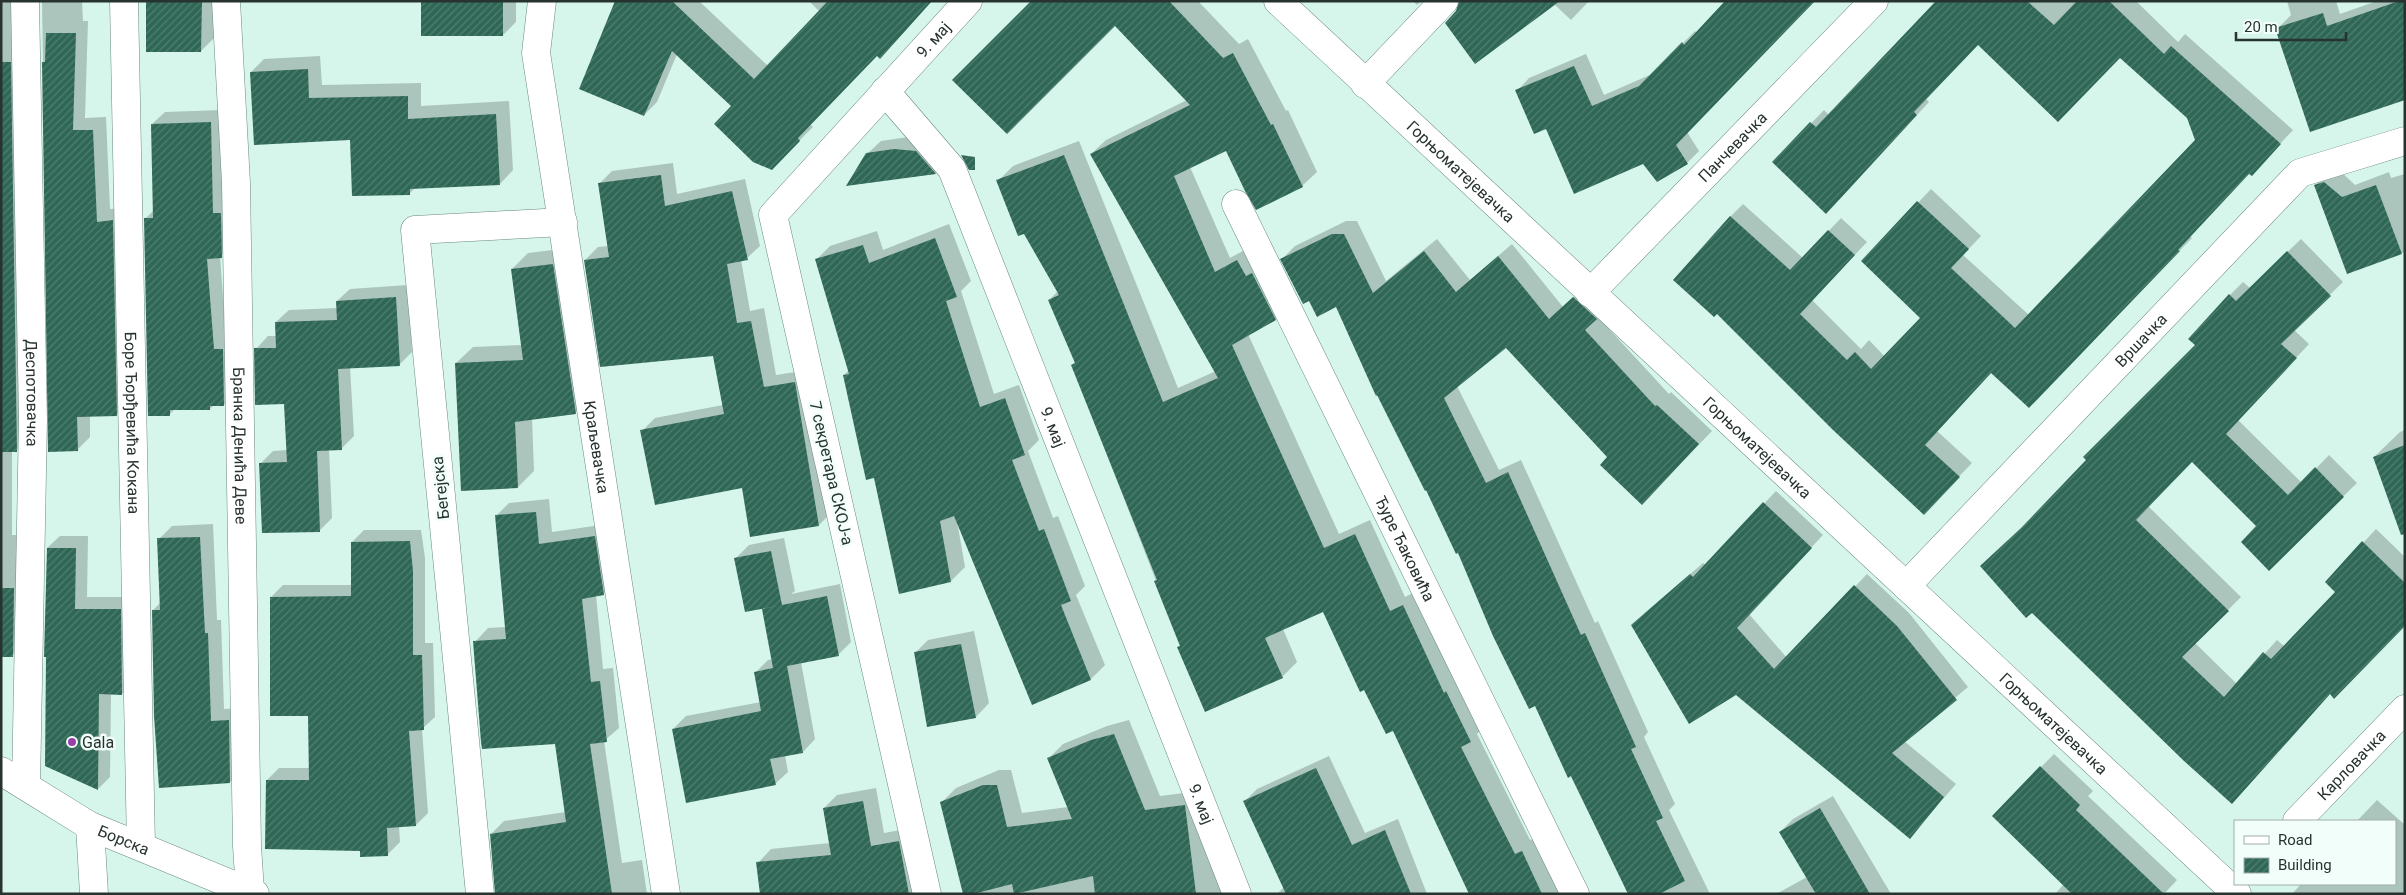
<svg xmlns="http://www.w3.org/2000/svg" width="2406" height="895" font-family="Roboto,sans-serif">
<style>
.shadow{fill:#0003}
.building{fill:url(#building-hatch)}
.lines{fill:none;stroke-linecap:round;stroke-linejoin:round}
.street-casing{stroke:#6b897f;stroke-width:29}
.secondary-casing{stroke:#6b897f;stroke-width:29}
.street{stroke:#fff;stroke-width:28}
.secondary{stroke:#fff;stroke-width:28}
.poi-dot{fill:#9a3ea8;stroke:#f2fefa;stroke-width:2}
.labels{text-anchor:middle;stroke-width:5;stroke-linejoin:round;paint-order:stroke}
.street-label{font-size:16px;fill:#27332f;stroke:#f2fefa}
.poi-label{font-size:16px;fill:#27332f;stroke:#f2fefa;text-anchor:start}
</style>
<defs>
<pattern id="building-hatch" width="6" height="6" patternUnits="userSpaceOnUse" patternTransform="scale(1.25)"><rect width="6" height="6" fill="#2e6756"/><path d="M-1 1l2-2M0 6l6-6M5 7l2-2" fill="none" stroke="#527e71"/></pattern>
</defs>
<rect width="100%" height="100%" fill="#d6f6eb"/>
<path class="shadow" d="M 1,1 L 22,1 L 29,438 L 16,451 L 12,451 L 12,535 L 27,535 L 25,643 L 12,656 L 1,656 Z
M 42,1 L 82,1 L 83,21 L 88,21 L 85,118 L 106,117 L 110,209 L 125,208 L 129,402 L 116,415 L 90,415 L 90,437 L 77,450 L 49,450 Z
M 148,1 L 214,1 L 214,38 L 201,51 Z
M 422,1 L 516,1 L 516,22 L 503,35 Z
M 616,1 L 699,1 L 768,66 L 820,12 L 809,1 L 932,1 L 893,44 L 880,57 L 877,54 L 810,124 L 813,127 L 785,155 L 677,54 L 657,102 L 644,115 Z
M 1033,1 L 1198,1 L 1239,44 L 1248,39 L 1286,111 L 1288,110 L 1317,172 L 1302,186 L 1226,149 L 1190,167 L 1230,258 L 1252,246 L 1290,304 L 1275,319 L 1248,334 L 1339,534 L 1370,520 L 1405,597 L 1417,591 L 1485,726 L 1477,734 L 1530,840 L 1537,837 L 1563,894 L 1471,894 L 1393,729 L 1323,611 L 1283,629 L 1297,662 L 1282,677 L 1178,648 L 1181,645 L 1072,365 L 1076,362 L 1049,300 L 1058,291 L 998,181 L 1013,166 L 1079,141 L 1178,388 L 1216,371 L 1091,154 L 1106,140 L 1187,100 L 1115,24 Z
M 1413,1 L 1421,1 L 1417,5 Z
M 1460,1 L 1589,1 L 1571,20 L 1554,4 L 1446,23 L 1460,6 Z
M 1726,1 L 1815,1 L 1687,132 L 1699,151 L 1687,163 L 1644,162 L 1547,127 L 1517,91 L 1529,78 L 1586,54 L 1604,95 L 1652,74 L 1695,31 L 1697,33 Z
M 1936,1 L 2136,1 L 2178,42 L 2185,34 L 2293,130 L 2252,174 L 2250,172 L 2190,236 L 2192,238 L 2042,393 L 1992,372 L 1937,431 L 1972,463 L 1924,513 L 1730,217 L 1743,204 L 1803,258 L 1841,218 L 1867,242 L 1812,300 L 1861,349 L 1869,340 L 1885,357 L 1922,318 L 1863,261 L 1931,189 L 1981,236 L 1963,255 L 2029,315 L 2197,141 L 2188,117 L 2120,57 L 1978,44 L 1926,99 L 1929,102 L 1839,200 L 1774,162 L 1824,110 L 1829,115 Z
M 2287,1 L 2336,1 L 2340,14 L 2377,1 L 2405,1 L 2405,99 L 2277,29 L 2291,15 Z
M 320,56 L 322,85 L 421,83 L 421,106 L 509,101 L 513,170 L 500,184 L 415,188 L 410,193 L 351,139 L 251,72 L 264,59 Z
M 223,110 L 234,244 L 220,256 L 226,337 L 236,392 L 224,405 L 214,405 L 210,409 L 175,409 L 170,414 L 145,219 L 154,210 L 152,124 L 165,112 Z
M 908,137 L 948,160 L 936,173 L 849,184 L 867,154 L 881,141 Z
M 673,163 L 677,194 L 745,179 L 760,246 L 747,258 L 741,260 L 750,311 L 764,308 L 776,375 L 808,370 L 832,512 L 819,525 L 751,535 L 743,487 L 642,431 L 655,418 L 723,405 L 714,354 L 585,260 L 598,247 L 608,246 L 599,184 L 612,171 Z
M 2338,169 L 2355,185 L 2389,172 L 2391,178 L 2405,174 L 2405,252 L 2348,273 L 2315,185 L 2328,172 Z
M 1346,221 L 1357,221 L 1386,281 L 1437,239 L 1470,280 L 1512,244 L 1563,307 L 1587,285 L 1598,317 L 1669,394 L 1671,392 L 1712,431 L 1655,490 L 1609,457 L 1506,346 L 1457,386 L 1499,470 L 1521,460 L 1595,623 L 1598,621 L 1648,732 L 1644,737 L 1675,804 L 1669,810 L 1710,894 L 1629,894 L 1337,305 L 1310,299 L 1282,259 L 1295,246 Z
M 949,224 L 971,281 L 961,291 L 994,394 L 1019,385 L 1039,440 L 1028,451 L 1053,518 L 1058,516 L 1085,586 L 1076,595 L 1105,665 L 1091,679 L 1033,704 L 957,521 L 965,567 L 951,581 L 875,476 L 844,375 L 849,370 L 816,260 L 830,246 L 877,231 L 883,250 Z
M 2301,239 L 2343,282 L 2294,330 L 2309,344 L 2238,420 L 2302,483 L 2329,455 L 2357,483 L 2269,569 L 2258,526 L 2192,460 L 2148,506 L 2241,597 L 2195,643 L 2237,684 L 2277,640 L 2284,646 L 2337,592 L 2327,582 L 2376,529 L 2405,557 L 2405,624 L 2331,693 L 2245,789 L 2032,519 L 2197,345 L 2230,295 L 2243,282 L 2250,288 Z
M 569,248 L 592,396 L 575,413 L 532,418 L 534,471 L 518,487 L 456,363 L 473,347 L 522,345 L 512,269 L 528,253 Z
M 408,285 L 412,352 L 399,365 L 350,367 L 354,436 L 341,449 L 329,449 L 332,518 L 319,531 L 260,464 L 273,451 L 288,450 L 286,403 L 256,349 L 268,336 L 276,336 L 276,322 L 289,310 L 337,308 L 337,301 L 350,289 Z
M 2405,430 L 2405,525 L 2374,457 L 2400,432 Z
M 1776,491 L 1823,535 L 1749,614 L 1787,658 L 1867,574 L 1909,613 L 1968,687 L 1904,741 L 1956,784 L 1910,837 L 1645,613 L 1703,563 L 1706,565 Z
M 549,499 L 552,532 L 608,524 L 617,581 L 603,594 L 596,595 L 603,669 L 613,668 L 619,728 L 604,741 L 622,863 L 642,860 L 647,894 L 496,894 L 491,834 L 504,821 L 566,812 L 556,742 L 475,642 L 488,628 L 506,627 L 496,516 L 509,503 Z
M 213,524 L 217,620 L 221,620 L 224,709 L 242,708 L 243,768 L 230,782 L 153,610 L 161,602 L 159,539 L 172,526 Z
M 364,530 L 421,530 L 425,558 L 425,643 L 433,643 L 435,717 L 422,729 L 428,813 L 416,825 L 399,826 L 400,842 L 388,854 L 361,856 L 361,850 L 267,780 L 279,768 L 310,768 L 309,714 L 271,597 L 283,585 L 352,585 L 352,542 Z
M 60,536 L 88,536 L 87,597 L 133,597 L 134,681 L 122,694 L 111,693 L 110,777 L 98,789 L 46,766 L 47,548 Z
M 784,538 L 795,591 L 791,594 L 840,584 L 851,642 L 838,655 L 801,662 L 815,739 L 803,752 L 785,755 L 788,772 L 775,784 L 673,729 L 686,716 L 761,702 L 755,673 L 768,660 L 773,659 L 763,610 L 766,607 L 736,558 L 749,545 Z
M 974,631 L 989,703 L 976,717 L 915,653 L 928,640 Z
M 1129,720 L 1160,796 L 1200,791 L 1209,862 L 1223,860 L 1228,894 L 970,894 L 941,803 L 956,788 L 999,770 L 1011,770 L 1022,813 L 1068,807 L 1048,759 L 1063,744 L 1107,726 Z
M 2054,754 L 2093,791 L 2088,796 L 2177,880 L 2164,894 L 2055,894 L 2064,884 L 1993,816 Z
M 1329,756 L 1365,833 L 1398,819 L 1427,894 L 1277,894 L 1284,887 L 1245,801 L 1257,789 Z
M 876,788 L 884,833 L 912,828 L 924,894 L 761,894 L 758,863 L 771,849 L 830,843 L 824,808 L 837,795 Z
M 1833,796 L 1891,894 L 1776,894 L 1807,877 L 1780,832 L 1793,819 Z
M 2377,800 L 2405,825 L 2405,894 L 2292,894 L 2301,884 L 2395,884 L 2395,821 L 2357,821 Z"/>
<path class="building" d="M 146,1 L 202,1 L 201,52 L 146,52 Z
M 421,1 L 503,1 L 503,36 L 421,36 Z
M 615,1 L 672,1 L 754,79 L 828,1 L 932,1 L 880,59 L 877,56 L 798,138 L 800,141 L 772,170 L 753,162 L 714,124 L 731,106 L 672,51 L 644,116 L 579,89 Z
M 1031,1 L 1169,1 L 1223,58 L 1233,53 L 1271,125 L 1273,124 L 1303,187 L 1256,210 L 1245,191 L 1226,151 L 1174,176 L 1215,272 L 1237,260 L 1246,276 L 1252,273 L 1276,320 L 1232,345 L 1324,548 L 1355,534 L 1390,611 L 1403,605 L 1444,693 L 1446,691 L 1471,742 L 1461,747 L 1515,854 L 1522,851 L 1542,894 L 1469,894 L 1393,731 L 1386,734 L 1364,690 L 1360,692 L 1323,612 L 1265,638 L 1283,678 L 1205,712 L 1177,647 L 1180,646 L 1154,581 L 1157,580 L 1071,365 L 1075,363 L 1048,300 L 1059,295 L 1024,234 L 1018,236 L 996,180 L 1064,155 L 1163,402 L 1218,378 L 1090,154 L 1190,105 L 1115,26 L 1007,134 L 952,80 Z
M 1459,1 L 1560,1 L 1475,64 L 1445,23 L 1456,11 Z
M 1725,1 L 1815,1 L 1676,145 L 1688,164 L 1657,182 L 1643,164 L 1574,194 L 1546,129 L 1534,134 L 1515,90 L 1574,66 L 1592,106 L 1639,86 L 1682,42 L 1684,45 Z
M 1936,1 L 2027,1 L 2054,25 L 2077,1 L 2109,1 L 2164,54 L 2171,46 L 2281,144 L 2252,176 L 2249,174 L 2178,250 L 2180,251 L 2029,408 L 1991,373 L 1925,445 L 1960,477 L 1924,515 L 1833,430 L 1717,314 L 1714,317 L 1673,280 L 1730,216 L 1790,270 L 1828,230 L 1855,255 L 1800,314 L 1847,360 L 1855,352 L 1871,369 L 1920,318 L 1861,261 L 1917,201 L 1969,249 L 1951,268 L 2015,328 L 2195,140 L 2187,118 L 2120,58 L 2058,122 L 1978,45 L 1914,112 L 1917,115 L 1826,214 L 1772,162 L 1810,122 L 1816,127 Z
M 2399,1 L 2405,1 L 2405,100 L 2310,132 L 2275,28 L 2323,13 L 2327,26 Z
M 46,33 L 76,33 L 73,130 L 93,130 L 97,222 L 113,220 L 117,416 L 77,417 L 78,451 L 48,452 L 42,62 L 45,62 Z
M 1,62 L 11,62 L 17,452 L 1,452 Z
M 308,69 L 309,98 L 408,96 L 408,119 L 496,114 L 500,185 L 410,189 L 410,195 L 352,196 L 350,140 L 254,145 L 250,72 Z
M 211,122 L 213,213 L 221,213 L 222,258 L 207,259 L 214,349 L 223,349 L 224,406 L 210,406 L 210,410 L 170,410 L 170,416 L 148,416 L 144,218 L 153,218 L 151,124 Z
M 894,149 L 916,151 L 936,174 L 846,186 L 866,153 Z
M 961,155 L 975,157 L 975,170 L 969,170 Z
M 661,175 L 665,206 L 732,191 L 748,260 L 727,264 L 737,323 L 751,321 L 764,387 L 795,382 L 819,526 L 750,537 L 742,488 L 655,505 L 640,430 L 724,414 L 713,356 L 600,367 L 584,260 L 609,257 L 598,183 Z
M 2324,182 L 2342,197 L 2376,185 L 2402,254 L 2347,274 L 2314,185 Z
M 1332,234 L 1344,234 L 1373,293 L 1424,251 L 1456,292 L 1498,256 L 1549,319 L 1573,297 L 1597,319 L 1585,330 L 1655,406 L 1657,405 L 1699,444 L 1642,505 L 1600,465 L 1607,457 L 1506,348 L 1444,398 L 1486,483 L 1508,472 L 1581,635 L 1585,633 L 1636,747 L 1631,749 L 1663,818 L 1656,821 L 1685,881 L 1659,894 L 1628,894 L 1571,776 L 1568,778 L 1535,706 L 1529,709 L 1493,636 L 1458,553 L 1456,554 L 1426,490 L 1425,491 L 1377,395 L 1376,396 L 1336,307 L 1317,317 L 1309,301 L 1303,304 L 1280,259 Z
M 935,238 L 957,297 L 946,301 L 980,407 L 1005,398 L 1025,455 L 1012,460 L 1039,531 L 1044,529 L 1071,601 L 1061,605 L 1091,680 L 1032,705 L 954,516 L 940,521 L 951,582 L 899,594 L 874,478 L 866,480 L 843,375 L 849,374 L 815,259 L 863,245 L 869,263 Z
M 2287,251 L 2331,296 L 2281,344 L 2297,358 L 2226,434 L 2288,495 L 2315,467 L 2344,497 L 2269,571 L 2241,542 L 2256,526 L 2192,462 L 2136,520 L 2229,611 L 2182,657 L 2224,697 L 2263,652 L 2271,659 L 2335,592 L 2325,582 L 2362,541 L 2405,583 L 2405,626 L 2334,699 L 2330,694 L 2232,804 L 2184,761 L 2032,613 L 2026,618 L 1980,566 L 2021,528 L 2086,460 L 2083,457 L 2195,345 L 2188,339 L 2229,294 L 2236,301 Z
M 553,264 L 576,414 L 515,422 L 518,488 L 461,491 L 455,363 L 523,360 L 511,269 Z
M 396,297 L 400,366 L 338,369 L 342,450 L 317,451 L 320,532 L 262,533 L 259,463 L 287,462 L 284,404 L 255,405 L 254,348 L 276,348 L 275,322 L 337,320 L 336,301 Z
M 2405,445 L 2405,534 L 2401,535 L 2373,457 Z
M 1763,502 L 1812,548 L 1737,628 L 1774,669 L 1854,585 L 1897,626 L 1957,700 L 1892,753 L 1944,797 L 1910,839 L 1736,695 L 1689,724 L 1631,625 L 1690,574 L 1693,577 Z
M 536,512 L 539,544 L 595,536 L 604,595 L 582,599 L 591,682 L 600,681 L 607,742 L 590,744 L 612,894 L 495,894 L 490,834 L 566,822 L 555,744 L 482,749 L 481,742 L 473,641 L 506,639 L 495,515 Z
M 200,537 L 205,633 L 208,633 L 211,721 L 229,720 L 230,783 L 159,788 L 154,716 L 152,610 L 160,610 L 157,538 Z
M 410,541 L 413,571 L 413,655 L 422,655 L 424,730 L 409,731 L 416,826 L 387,828 L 388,856 L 360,857 L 360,851 L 265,849 L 266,780 L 309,780 L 308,716 L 270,716 L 270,597 L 351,596 L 351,542 Z
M 47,548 L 76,548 L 75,609 L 121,609 L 122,695 L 99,694 L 98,790 L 45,766 L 46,657 L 44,657 Z
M 771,551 L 782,605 L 745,612 L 734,558 Z
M 1,588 L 14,588 L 13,657 L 1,657 Z
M 827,596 L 839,656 L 787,666 L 803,753 L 770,759 L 776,785 L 686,803 L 672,729 L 761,711 L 754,672 L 773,668 L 762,609 Z
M 961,644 L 976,718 L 927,727 L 914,652 Z
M 1114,734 L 1145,810 L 1185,805 L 1196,894 L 1095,894 L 1093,876 L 1014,894 L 1012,884 L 973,894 L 963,894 L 940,802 L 983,785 L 997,785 L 1007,827 L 1072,819 L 1047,758 L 1091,740 Z
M 2040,766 L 2080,805 L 2076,810 L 2164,894 L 2072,894 L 1992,816 Z
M 1316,768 L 1352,845 L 1385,830 L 1411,894 L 1286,894 L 1243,801 Z
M 863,801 L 871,846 L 899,841 L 909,894 L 760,894 L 756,862 L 831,855 L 823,808 Z
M 1820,808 L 1855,868 L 1870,894 L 1816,894 L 1779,832 Z"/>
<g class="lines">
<g class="street-casing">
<g id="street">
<path id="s1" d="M 25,1 L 33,419 L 26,786"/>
<path id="s2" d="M 124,1 L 141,846"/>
<path id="s3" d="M 226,1 L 236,183 L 247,846 L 250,891"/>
<path id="s4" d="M 542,1 L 536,53 L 666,894"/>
<path id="s5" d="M 1278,1 L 2237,894"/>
<path d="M 1365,84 L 1444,1"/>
<path id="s6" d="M 885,91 L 952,169 L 1237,894"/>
<path id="s7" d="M 1236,204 L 1575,894"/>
<path id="s8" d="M 1590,293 L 1874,1"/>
<path id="s9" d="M 1906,586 L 2300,173 L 2405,141"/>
<path id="s10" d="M 2297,821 L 2405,709"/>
<path d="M 90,826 L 94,894"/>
<path d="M 480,894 L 415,230 L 563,222"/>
<path id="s11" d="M 927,894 L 773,215 L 968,1"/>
</g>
</g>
<g class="secondary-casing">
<g id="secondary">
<path id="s12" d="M 1,771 L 90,826 L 255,894"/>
</g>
</g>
<use href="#street" class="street"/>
<use href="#secondary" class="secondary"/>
</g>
<circle class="poi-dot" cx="72" cy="742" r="5"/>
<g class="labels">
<g class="street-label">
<text dy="6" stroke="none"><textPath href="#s11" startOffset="934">9. мај</textPath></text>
<text dy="6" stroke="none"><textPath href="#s8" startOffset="204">Панчевачка</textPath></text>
<text dy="6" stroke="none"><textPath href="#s5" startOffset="250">Горњоматејевачка</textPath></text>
<text dy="6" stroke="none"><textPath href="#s9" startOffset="340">Вршачка</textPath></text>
<text dy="6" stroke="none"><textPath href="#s1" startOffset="392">Деспотовачка</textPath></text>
<text dy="6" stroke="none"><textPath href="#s2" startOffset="422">Боре Ђорђевића Кокана</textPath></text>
<text dy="6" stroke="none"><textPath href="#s6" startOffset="380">9. мај</textPath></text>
<text dy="6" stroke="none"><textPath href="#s3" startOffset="445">Бранка Денића Деве</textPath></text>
<text dy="6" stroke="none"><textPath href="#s4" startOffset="451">Краљевачка</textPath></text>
<text dy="6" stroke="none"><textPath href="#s5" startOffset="655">Горњоматејевачка</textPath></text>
<text transform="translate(832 473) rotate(77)" y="6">7 секретара СКОЈ-а</text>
<text transform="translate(440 488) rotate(-96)" y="6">Бегејска</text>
<text dy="6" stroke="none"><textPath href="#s7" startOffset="384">Ђуре Ђаковића</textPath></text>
<text dy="6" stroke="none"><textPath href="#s5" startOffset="1060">Горњоматејевачка</textPath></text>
<text dy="6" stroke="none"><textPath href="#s10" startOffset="78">Карловачка</textPath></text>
<text dy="6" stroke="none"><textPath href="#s6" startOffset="785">9. мај</textPath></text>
<text dy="6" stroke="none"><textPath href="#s12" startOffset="141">Борска</textPath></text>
</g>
<g class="poi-label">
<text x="82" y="748">Gala</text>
</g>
</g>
<rect width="2406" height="895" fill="none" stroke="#27332f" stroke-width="5"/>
<rect x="2234" y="820" width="162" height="65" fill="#f2fefa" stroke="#a1ada9"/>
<rect x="2244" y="836" width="25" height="8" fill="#ffffff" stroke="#a1ada9"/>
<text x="2278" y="845" font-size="15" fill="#27332f">Road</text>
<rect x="2244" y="858" width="25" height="15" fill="url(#building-hatch)" stroke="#a1ada9"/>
<text x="2278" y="870" font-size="15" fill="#27332f">Building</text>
<path d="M2236 32v8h110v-8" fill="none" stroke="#27332f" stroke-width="2.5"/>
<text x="2244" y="32" font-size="15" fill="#27332f" stroke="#f2fefa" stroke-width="4" paint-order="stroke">20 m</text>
</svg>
